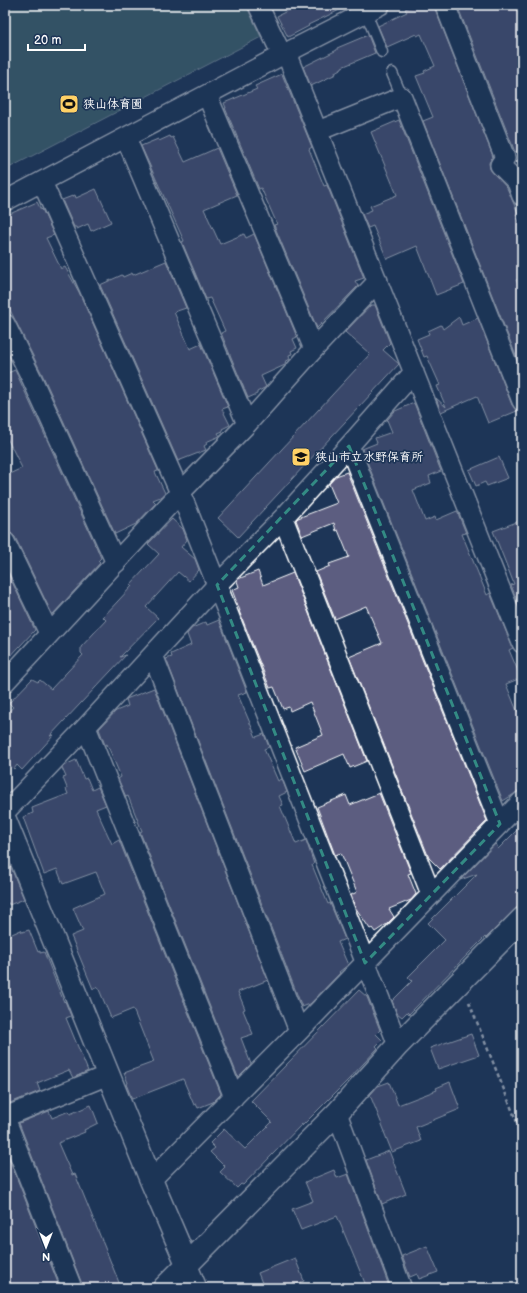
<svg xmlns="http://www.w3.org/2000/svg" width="527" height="1293" font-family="'Balsamiq Sans','Klee One',sans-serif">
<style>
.green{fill:#4f7577;stroke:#a7babb}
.building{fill:#5c5d80;stroke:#fff}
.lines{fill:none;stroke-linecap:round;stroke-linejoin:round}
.lane-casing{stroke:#fff;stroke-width:13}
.street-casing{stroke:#fff;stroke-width:22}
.secondary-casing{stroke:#fff;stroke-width:25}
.path{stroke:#fff;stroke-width:2.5;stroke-dasharray:4 3;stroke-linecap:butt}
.lane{stroke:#1d3557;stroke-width:10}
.street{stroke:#1d3557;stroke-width:19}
.secondary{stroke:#1d3557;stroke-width:22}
.marked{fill:none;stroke:#338b84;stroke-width:3;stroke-dasharray:8 5;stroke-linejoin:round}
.labels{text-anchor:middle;stroke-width:3.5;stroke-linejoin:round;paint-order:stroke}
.poi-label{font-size:12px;font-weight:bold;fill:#fff;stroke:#1d3557;text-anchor:start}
</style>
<rect width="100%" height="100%" fill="#1d3557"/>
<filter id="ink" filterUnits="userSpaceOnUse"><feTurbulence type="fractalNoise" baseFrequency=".025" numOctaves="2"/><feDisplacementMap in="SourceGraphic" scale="8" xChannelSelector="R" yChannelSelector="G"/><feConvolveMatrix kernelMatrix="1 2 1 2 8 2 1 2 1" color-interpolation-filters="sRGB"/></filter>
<g filter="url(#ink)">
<path class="green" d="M 5,5 L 246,5 L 261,37 L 5,170 Z"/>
<path class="building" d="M 299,5 L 350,5 L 308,25 L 309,26 L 288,37 L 277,16 Z
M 416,5 L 434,5 L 435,9 L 493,156 L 489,163 L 490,169 L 507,188 L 518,213 L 516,214 L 522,231 L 522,277 L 516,280 L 522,294 L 522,371 L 423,121 L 433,117 L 416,76 L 425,73 L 424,71 L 435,66 L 421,34 L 417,36 L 416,34 L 387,47 L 378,26 L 407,12 L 405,9 Z
M 457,5 L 522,5 L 522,149 L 515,152 Z
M 368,35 L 375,53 L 342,67 L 342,68 L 335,72 L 336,74 L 311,86 L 303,67 L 337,50 L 337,48 Z
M 282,74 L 312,147 L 309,149 L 324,186 L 327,185 L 364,278 L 355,281 L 358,286 L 317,328 L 274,225 L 277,224 L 261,188 L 259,189 L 225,108 L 226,108 L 224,103 L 257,89 L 255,86 Z
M 399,120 L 464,284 L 436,295 L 417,246 L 387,259 L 373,226 L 368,228 L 362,214 L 372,210 L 370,206 L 397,195 L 371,132 Z
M 170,136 L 171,138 L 173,137 L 185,162 L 217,148 L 237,195 L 204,209 L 220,244 L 244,234 L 246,238 L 254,234 L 297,337 L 293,339 L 297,348 L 291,351 L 292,354 L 289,355 L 290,359 L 285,362 L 286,364 L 285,365 L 261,376 L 266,387 L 257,392 L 257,394 L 248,398 L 221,333 L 225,331 L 210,298 L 206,299 L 182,242 L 184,241 L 141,146 L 158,139 L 159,141 Z
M 96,189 L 111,222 L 91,231 L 88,224 L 77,229 L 76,227 L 74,227 L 62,200 L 75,195 L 76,198 Z
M 37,202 L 41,210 L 42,209 L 54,235 L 46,238 L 61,269 L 65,267 L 79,292 L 158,470 L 158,471 L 155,472 L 165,493 L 163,496 L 153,500 L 156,503 L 136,524 L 115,534 L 42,374 L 5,300 L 5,216 Z
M 166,261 L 186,308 L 174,312 L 190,349 L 201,344 L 228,407 L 222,409 L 230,425 L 222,429 L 223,431 L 218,433 L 220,436 L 206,442 L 207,444 L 204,446 L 206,450 L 178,461 L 100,285 L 122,275 L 123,277 L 132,273 L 133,275 Z
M 371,305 L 375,305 L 390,343 L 383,350 L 399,364 L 238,537 L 218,518 L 370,354 L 345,332 Z
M 459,317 L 462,325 L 478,318 L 512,405 L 517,411 L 488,423 L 477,396 L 441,412 L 436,398 L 446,407 L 437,386 L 440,385 L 427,356 L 424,357 L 417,339 L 429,334 L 428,331 L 441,325 L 443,329 Z
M 15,370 L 95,544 L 94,544 L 96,546 L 101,558 L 98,561 L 100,563 L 53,614 L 51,612 L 15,537 L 11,533 L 5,531 L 5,476 L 22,468 L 5,434 L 5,374 Z
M 414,403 L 441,471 L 429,476 L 431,483 L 413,490 L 425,521 L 435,517 L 436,520 L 457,511 L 466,533 L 462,534 L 487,595 L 490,593 L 513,648 L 509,650 L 521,678 L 506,684 L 517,711 L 522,710 L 522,790 L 519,791 L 503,801 L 362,449 L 377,443 L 375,438 L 392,432 L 387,420 L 395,411 Z
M 499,457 L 508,478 L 487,486 L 485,482 L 476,486 L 469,470 Z
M 347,472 L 487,821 L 440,869 L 429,858 L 349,657 L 382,643 L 366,606 L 335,619 L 316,572 L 330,566 L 329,564 L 349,557 L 338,530 L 336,531 L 334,523 L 302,536 L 296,520 L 298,518 L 337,503 L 329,484 L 336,476 Z
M 172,519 L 183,529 L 187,540 L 181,547 L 195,559 L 199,570 L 189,581 L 178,572 L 146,607 L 158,618 L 120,657 L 126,655 L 50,736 L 54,735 L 22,770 L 17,765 L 14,769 L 5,761 L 5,716 L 13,707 L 9,703 L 32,679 L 38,682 L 40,680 L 51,689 L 83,655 L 81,653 L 81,647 L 106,620 L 103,617 L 132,586 L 130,585 L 159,554 L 148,544 Z
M 522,520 L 522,613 L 511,585 L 514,584 L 493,531 Z
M 5,567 L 35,630 L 5,662 L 5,632 L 9,627 L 5,618 Z
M 258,571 L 263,585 L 293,573 L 367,761 L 350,768 L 344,754 L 305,771 L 295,747 L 323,735 L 310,702 L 290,711 L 289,707 L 283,709 L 274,687 L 270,688 L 239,611 L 240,611 L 232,590 L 239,587 L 237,581 L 238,579 Z
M 219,620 L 247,692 L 238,695 L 256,737 L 264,734 L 269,747 L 264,749 L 278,781 L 282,779 L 287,792 L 279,796 L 283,805 L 280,806 L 296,844 L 306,840 L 314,864 L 312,865 L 328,904 L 330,903 L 345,939 L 338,942 L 348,965 L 339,972 L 340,973 L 310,1004 L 302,1007 L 166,659 L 172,657 L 171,654 L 191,645 L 187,634 L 192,628 L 206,622 L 207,625 Z
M 154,688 L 268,980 L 238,992 L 245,1009 L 243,1010 L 253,1034 L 241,1038 L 251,1064 L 238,1077 L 140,832 L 142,831 L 128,796 L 126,797 L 118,779 L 121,777 L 107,744 L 105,745 L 99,729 L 116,711 L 128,706 L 126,699 Z
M 76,760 L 84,779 L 87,778 L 92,790 L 98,787 L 106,805 L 96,809 L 112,844 L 119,840 L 221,1094 L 213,1102 L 198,1108 L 196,1104 L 194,1105 L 183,1079 L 132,1099 L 126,1084 L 128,1083 L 124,1073 L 154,1062 L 133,1009 L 111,1018 L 98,987 L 93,989 L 71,936 L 83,931 L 73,908 L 105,894 L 96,872 L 63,884 L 57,869 L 44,874 L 23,817 L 33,813 L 32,808 L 68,794 L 66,789 L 67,788 L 63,778 L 66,777 L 62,768 L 65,765 Z
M 379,793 L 411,873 L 408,874 L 416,894 L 411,900 L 389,909 L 394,917 L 387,924 L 375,932 L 372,928 L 370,929 L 355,907 L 351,895 L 357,892 L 341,853 L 335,855 L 317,807 L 346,795 L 350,805 Z
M 522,825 L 522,902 L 486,938 L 485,937 L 474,948 L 409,1014 L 407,1012 L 402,1017 L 397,1013 L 392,1001 L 412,981 L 408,977 L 445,940 L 428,923 L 477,874 L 460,880 L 496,843 L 498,849 Z
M 5,853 L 24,899 L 9,905 L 9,903 L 5,904 Z
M 21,930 L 22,932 L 29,930 L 38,952 L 40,951 L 40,953 L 44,952 L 64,1002 L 65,1001 L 71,1016 L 66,1018 L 88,1071 L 73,1078 L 69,1070 L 37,1083 L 40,1091 L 5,1105 L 5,937 Z
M 359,990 L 367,997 L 380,1030 L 376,1034 L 382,1040 L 376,1046 L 378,1048 L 349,1079 L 302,1126 L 302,1124 L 243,1185 L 241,1184 L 237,1188 L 220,1172 L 225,1167 L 210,1152 L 215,1148 L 210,1143 L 224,1129 L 245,1149 L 272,1122 L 251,1101 Z
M 471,1034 L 479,1055 L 438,1069 L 430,1048 Z
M 389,1082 L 398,1105 L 437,1090 L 436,1088 L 450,1082 L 460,1109 L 416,1127 L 421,1141 L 392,1152 L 384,1132 L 385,1132 L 370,1095 L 378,1086 Z
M 91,1105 L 98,1123 L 84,1130 L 85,1132 L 58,1143 L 72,1175 L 75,1174 L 120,1285 L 110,1288 L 83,1288 L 82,1284 L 19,1123 L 49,1111 L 52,1118 L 69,1111 L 70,1114 Z
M 5,1148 L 60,1288 L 5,1288 Z
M 389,1151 L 406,1194 L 382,1204 L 366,1160 Z
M 334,1170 L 337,1178 L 348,1174 L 389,1286 L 384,1288 L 367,1288 L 337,1216 L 301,1230 L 292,1209 L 313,1201 L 305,1182 Z
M 427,1246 L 438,1272 L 419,1279 L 417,1274 L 410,1277 L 402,1256 Z
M 295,1258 L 304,1281 L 286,1288 L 264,1288 L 258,1273 Z"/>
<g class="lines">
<g class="lane-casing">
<path id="lane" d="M 366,13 L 382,52
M 392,73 L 402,97"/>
</g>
<g class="street-casing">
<path id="street" d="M 258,5 L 282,55
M 445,5 L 505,158 L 500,165 L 517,182 L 522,196
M 286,53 L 522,643
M 207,95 L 314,349
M 318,131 L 402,97 L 522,401
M 126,138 L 247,424
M 42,182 L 185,504 L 398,1045
M 5,201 L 282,55 L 380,5
M 5,324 L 32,379 L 116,563
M 349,446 L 500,824
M 283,518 L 431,894
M 5,542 L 49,633
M 153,655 L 299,1031
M 5,682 L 180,493 L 247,424 L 314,349 L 378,281
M 86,727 L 234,1097
M 5,812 L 86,727 L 217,585 L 283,518 L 349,446 L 414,372
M 337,1113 L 401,1286
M 5,1117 L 108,1075
M 5,1118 L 72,1288
M 151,1180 L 299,1031 L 522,801
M 187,1264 L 197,1288"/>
</g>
<g class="secondary-casing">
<path id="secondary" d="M 5,820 L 151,1180 L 187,1264
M 164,1288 L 337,1113 L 398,1045 L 522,919"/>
</g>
<path class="path" d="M 517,5 L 522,16
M 469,1002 L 522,1135"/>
<use href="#lane" class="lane"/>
<use href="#street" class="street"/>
<use href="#secondary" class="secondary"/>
</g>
</g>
<path d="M0 0H527V1293H0ZM 349,446 L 500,824 L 365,963 L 217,585 Z" fill="#1d3557" fill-opacity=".55" fill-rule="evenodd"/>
<path class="marked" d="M 349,446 L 500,824 L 365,963 L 217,585 Z"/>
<defs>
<g id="stadium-square" transform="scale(1)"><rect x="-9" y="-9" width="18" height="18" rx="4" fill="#ffd166" stroke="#1d3557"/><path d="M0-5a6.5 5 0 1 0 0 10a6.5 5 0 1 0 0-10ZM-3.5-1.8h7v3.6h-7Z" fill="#111"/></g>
<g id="school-square" transform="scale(1)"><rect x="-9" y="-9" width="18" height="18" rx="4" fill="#ffd166" stroke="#1d3557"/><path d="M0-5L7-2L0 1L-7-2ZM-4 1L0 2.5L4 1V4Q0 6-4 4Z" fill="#111"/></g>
</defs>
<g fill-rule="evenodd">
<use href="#stadium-square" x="69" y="104"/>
<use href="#school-square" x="301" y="457"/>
</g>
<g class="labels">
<g class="poi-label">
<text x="83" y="108">狭山体育園</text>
<text x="315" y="461">狭山市立水野保育所</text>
</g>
</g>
<rect width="527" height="1293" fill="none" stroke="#1d3557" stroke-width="20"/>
<rect x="10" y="10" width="507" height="1273" fill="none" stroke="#fff" stroke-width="1.5" filter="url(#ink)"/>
<g transform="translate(46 1247) rotate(180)" stroke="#1d3557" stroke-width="3" paint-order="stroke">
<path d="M0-3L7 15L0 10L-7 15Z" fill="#ffffff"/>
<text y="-6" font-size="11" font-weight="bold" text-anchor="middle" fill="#ffffff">N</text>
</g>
<path d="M28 44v6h57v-6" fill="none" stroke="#ffffff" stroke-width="2"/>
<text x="34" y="44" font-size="12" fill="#ffffff" stroke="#1d3557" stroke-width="3" paint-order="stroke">20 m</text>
</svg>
